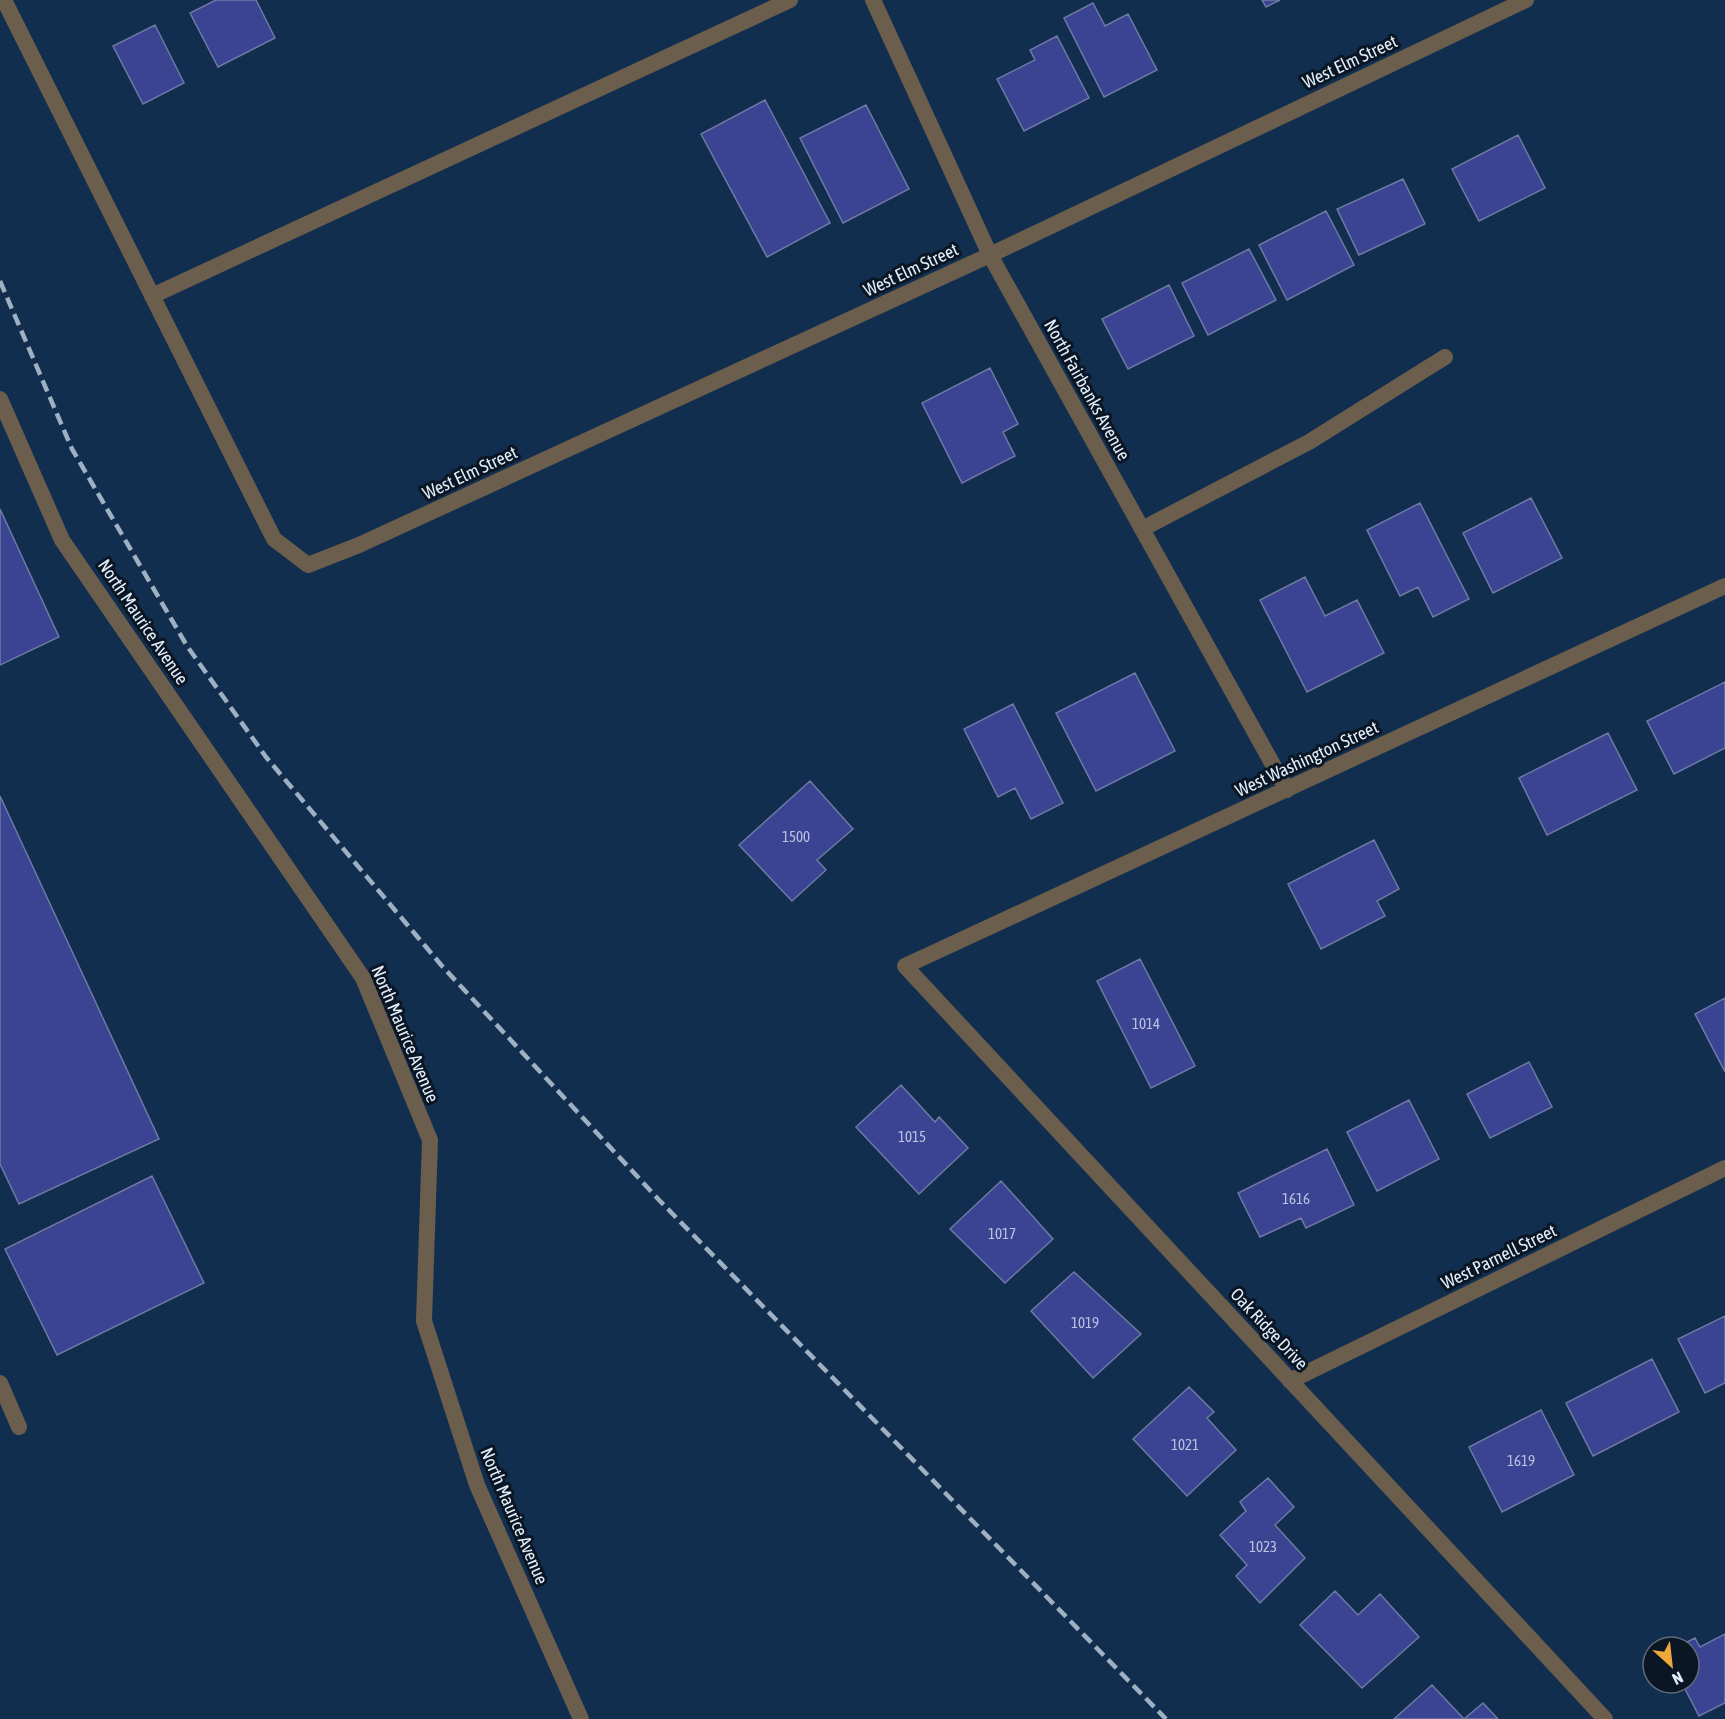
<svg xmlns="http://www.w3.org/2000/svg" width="1725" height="1719" font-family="'Asap Condensed',sans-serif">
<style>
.building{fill:#3a4493;stroke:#6f79a4;stroke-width:1.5}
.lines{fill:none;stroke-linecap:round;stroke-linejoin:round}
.service{stroke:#6b5e4d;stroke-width:16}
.minor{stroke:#6b5e4d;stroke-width:16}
.rail{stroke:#a0b0c3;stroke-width:4.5;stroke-dasharray:12 6;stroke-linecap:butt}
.labels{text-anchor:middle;stroke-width:6;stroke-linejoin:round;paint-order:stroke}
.number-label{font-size:15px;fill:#bac4e1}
.street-label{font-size:18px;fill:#e4eefb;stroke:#0a1624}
</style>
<rect width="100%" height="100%" fill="#122e4e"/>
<path class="building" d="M 216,0 L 256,0 L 275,38 L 218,67 L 190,13 Z
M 1262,0 L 1280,0 L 1266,7 Z
M 1093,3 L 1105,26 L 1128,14 L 1157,70 L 1104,97 L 1064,18 Z
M 155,25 L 184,83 L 143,104 L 113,46 Z
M 1057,36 L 1089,98 L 1024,131 L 997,79 L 1035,60 L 1030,50 Z
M 765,100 L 830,223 L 767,257 L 701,134 Z
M 866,105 L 909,189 L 843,223 L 800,138 Z
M 1518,135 L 1545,188 L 1479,221 L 1452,169 Z
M 1403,179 L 1425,224 L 1359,255 L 1337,209 Z
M 1326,211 L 1354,265 L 1287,300 L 1259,245 Z
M 1249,249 L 1276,300 L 1208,335 L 1182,283 Z
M 1169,285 L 1194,336 L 1128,369 L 1102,319 Z
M 990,368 L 1018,424 L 1003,432 L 1015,456 L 962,483 L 922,403 Z
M 1531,498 L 1562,558 L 1493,593 L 1463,533 Z
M 1420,503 L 1469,599 L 1433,617 L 1418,587 L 1400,596 L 1367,530 Z
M 0,509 L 59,637 L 0,665 Z
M 1305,577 L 1325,616 L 1357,600 L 1384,653 L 1307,692 L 1260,600 Z
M 1135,673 L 1175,751 L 1096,791 L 1056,713 Z
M 1725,682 L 1725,748 L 1674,774 L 1647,721 Z
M 1013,704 L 1063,803 L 1031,819 L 1015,788 L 998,797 L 964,729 Z
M 1608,733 L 1637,790 L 1547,835 L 1519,778 Z
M 810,781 L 853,829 L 817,860 L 826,870 L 792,901 L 739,845 Z
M 0,796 L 159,1139 L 19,1204 L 0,1164 Z
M 1374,840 L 1399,889 L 1377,901 L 1385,916 L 1321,949 L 1288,884 Z
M 1140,959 L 1195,1066 L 1151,1088 L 1097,981 Z
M 1725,998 L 1725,1072 L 1695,1014 Z
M 1529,1062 L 1552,1107 L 1490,1138 L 1467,1094 Z
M 901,1085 L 935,1122 L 939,1117 L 968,1148 L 919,1194 L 856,1127 Z
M 1409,1100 L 1439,1159 L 1377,1191 L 1347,1132 Z
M 1327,1149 L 1354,1205 L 1306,1228 L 1301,1218 L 1260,1237 L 1238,1193 Z
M 152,1176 L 204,1283 L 57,1355 L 5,1249 Z
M 1001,1181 L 1053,1239 L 1005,1283 L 950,1229 Z
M 1074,1272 L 1141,1334 L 1093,1378 L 1031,1311 Z
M 1725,1316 L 1725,1383 L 1705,1393 L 1678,1339 Z
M 1652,1359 L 1679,1412 L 1593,1456 L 1566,1403 Z
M 1189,1387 L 1214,1412 L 1207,1418 L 1236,1450 L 1187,1496 L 1133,1439 Z
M 1541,1410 L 1574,1475 L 1502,1512 L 1469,1447 Z
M 1268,1478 L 1294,1507 L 1275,1525 L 1305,1558 L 1260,1603 L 1236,1576 L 1247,1565 L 1220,1535 L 1246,1511 L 1240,1502 Z
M 1335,1591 L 1358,1615 L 1380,1594 L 1419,1637 L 1362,1688 L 1300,1625 Z
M 1725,1634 L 1725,1703 L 1699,1716 L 1682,1683 L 1689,1683 L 1689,1647 L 1677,1647 L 1695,1638 L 1700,1647 Z
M 1432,1685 L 1464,1719 L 1483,1703 L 1498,1719 L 1394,1719 Z"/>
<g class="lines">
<path class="service" d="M 152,296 L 790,0
M 1142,529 L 1309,442 L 1445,357
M 0,1383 L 19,1427"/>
<path class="minor" d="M 4,0 L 274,539 L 308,565 L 359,545 L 990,255 L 1526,0
M 873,0 L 990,255 L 1287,790
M 0,399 L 62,540 L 363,978 L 430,1140 L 424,1321 L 477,1485 L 581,1719
M 1290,1381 L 1725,1168
M 1605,1719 L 905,966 L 1725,586"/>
<path class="rail" d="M 0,281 L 72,449 L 187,646 L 266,757 L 442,966 L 660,1201 L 1166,1719"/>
</g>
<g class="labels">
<g class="number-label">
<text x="796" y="842">1500</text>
<text x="1146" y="1029">1014</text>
<text x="912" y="1142">1015</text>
<text x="1296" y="1204">1616</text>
<text x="1002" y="1239">1017</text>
<text x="1085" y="1328">1019</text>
<text x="1185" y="1450">1021</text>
<text x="1521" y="1466">1619</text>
<text x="1263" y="1552">1023</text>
</g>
<g class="street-label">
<text transform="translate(1350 62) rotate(-25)" y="6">West Elm Street</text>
<text transform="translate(911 270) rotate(-25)" y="6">West Elm Street</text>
<text transform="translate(1087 390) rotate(61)" y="6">North Fairbanks Avenue</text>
<text transform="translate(470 473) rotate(-25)" y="6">West Elm Street</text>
<text transform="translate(143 622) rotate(56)" y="6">North Maurice Avenue</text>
<text transform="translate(1307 759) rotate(-25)" y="6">West Washington Street</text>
<text transform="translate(405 1034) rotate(67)" y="6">North Maurice Avenue</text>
<text transform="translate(1499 1257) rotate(-26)" y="6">West Parnell Street</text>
<text transform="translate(1269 1329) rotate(47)" y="6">Oak Ridge Drive</text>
<text transform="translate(514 1516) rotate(67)" y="6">North Maurice Avenue</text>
</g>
</g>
<g transform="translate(1671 1665) rotate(153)"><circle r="28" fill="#0a1624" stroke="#616c7a" stroke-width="1.5"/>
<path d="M0-4.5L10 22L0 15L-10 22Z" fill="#eda83b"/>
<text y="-9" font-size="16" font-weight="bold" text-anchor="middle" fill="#e4eefb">N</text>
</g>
</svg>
